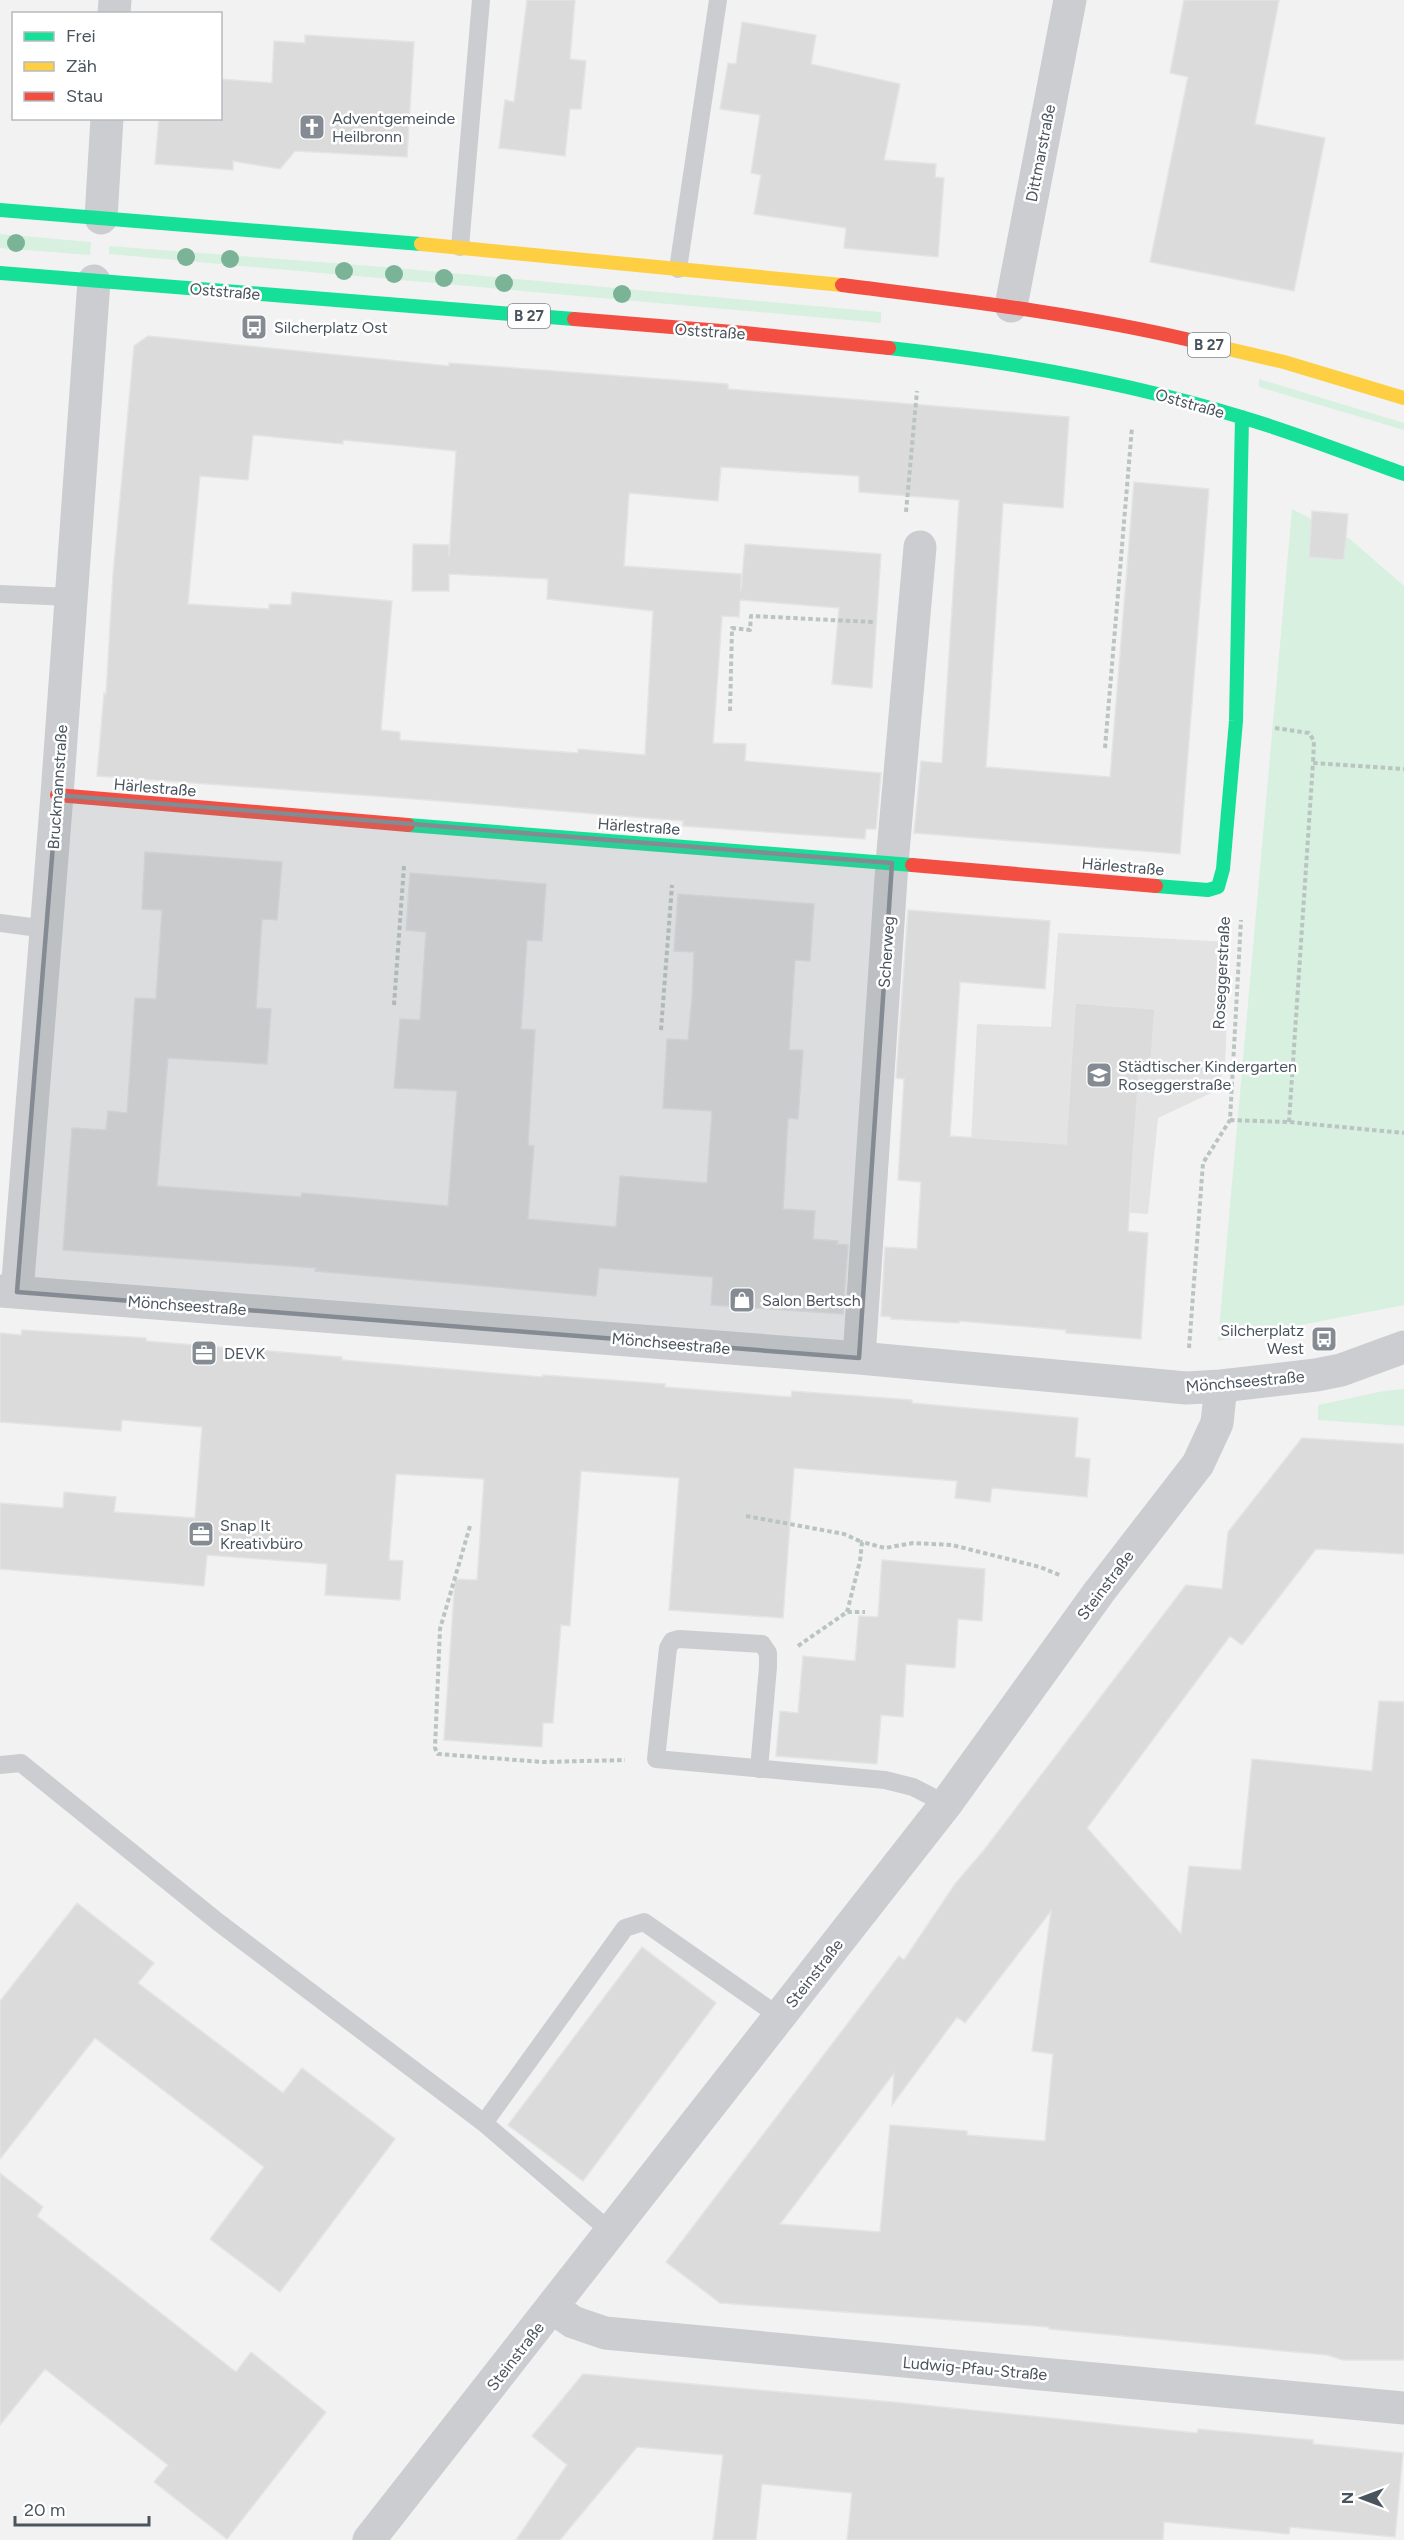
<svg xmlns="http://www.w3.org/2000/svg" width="1404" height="2540" font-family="Figtree,sans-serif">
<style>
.education{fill:#e4e3e4}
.green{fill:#d7f0e0}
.building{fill:#dbdbdc;stroke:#e3e4e5;stroke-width:1.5;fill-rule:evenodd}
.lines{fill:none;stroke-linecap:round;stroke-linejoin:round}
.path{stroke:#bac5c2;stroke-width:4;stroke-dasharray:4.5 3;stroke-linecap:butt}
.lane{stroke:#cbcdd0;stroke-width:18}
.street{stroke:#cbcdd0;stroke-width:33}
.fast{stroke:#16e098;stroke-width:14}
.slow{stroke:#ffcf43;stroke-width:14}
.jam{stroke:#f24e42;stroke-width:14}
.tree{fill:#7bb396}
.marked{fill:#848b92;fill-opacity:0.2;stroke:#848b92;stroke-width:4.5;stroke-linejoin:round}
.labels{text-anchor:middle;stroke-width:5;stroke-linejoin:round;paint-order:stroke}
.shield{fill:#fff;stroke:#80878e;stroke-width:1.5}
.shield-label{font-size:15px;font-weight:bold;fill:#49545e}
.poi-label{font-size:16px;fill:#49545e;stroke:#fff;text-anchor:start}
.street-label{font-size:16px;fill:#49545e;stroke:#fff}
</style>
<rect width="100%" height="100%" fill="#f2f2f2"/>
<path class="education" d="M 1058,933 L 1230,942 L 1225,1067 L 1219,1083 L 1211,1093 L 1158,1118 L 1148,1214 L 968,1202 L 977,1024 L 1051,1027 Z"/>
<path class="green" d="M 0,234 L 91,242 L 90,255 L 0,248 Z
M 109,246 L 385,267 L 881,312 L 881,323 L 109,254 Z
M 1259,379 L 1404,423 L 1404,430 L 1259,387 Z
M 1292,509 L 1350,539 L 1404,586 L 1404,1305 L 1218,1341 Z
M 1404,1389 L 1404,1426 L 1318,1420 L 1318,1405 L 1384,1391 Z"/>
<path class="building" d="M 527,0 L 575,0 L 570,59 L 586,61 L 581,109 L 570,109 L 565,156 L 499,148 L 505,100 L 514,102 Z
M 1184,0 L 1279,0 L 1255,124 L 1325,138 L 1294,291 L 1150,262 L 1188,77 L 1170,73 Z
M 742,22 L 816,35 L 811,64 L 900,84 L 884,160 L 936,164 L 935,177 L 944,178 L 938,257 L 844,248 L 846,228 L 754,214 L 761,175 L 751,173 L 760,115 L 720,109 L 728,63 L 736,64 Z
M 305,35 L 414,42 L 407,157 L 295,151 L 280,169 L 233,161 L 233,170 L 155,164 L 159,118 L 220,118 L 220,79 L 272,83 L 274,41 L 305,43 Z
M 148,336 L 449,366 L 449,363 L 728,384 L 728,389 L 1069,417 L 1063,508 L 1003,503 L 986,767 L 1110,777 L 1134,482 L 1209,489 L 1180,854 L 914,833 L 921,761 L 942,763 L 959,500 L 859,492 L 859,476 L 721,467 L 718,501 L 629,493 L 624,566 L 741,574 L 741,591 L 745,544 L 881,554 L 872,688 L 832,684 L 839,608 L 740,600 L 739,617 L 722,616 L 713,743 L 746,744 L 745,761 L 881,773 L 876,829 L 866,829 L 865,839 L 683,826 L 683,821 L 415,799 L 97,776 L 104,693 L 106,694 L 113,575 L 134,346 ZM 253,435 L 343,444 L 343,440 L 456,451 L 449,556 L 449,545 L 413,544 L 412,591 L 449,591 L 449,574 L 548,579 L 547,599 L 653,611 L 645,755 L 578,749 L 578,753 L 400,740 L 400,732 L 381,730 L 392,601 L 292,592 L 291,605 L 269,604 L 269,609 L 188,604 L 200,476 L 248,480 Z
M 1312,511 L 1348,514 L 1344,560 L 1309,557 Z
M 145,852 L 282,862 L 277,920 L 262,919 L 259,962 L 256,1008 L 271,1009 L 267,1064 L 168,1058 L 157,1186 L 301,1197 L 302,1193 L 448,1206 L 457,1091 L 394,1088 L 400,1019 L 420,1020 L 423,977 L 426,932 L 406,930 L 410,873 L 546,884 L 542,941 L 527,940 L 521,1029 L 535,1030 L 528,1145 L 534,1146 L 528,1219 L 616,1227 L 620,1176 L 707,1183 L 712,1111 L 663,1108 L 667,1039 L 688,1040 L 692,998 L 694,952 L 674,951 L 678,894 L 814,904 L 810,961 L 795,960 L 789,1050 L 803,1050 L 798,1119 L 788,1118 L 783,1209 L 815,1211 L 813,1239 L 838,1241 L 837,1244 L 848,1245 L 843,1314 L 711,1305 L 713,1277 L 599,1268 L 596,1296 L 315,1271 L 316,1268 L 63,1250 L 72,1128 L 106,1130 L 108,1111 L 127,1113 L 135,998 L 156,999 L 162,910 L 142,909 Z
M 908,910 L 1050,921 L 1045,989 L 960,982 L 950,1136 L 1066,1144 L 1075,1003 L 1155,1009 L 1151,1060 L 1140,1059 L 1128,1231 L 1148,1233 L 1141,1339 L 1066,1333 L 1066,1330 L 959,1321 L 959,1323 L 891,1319 L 891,1317 L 881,1316 L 885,1247 L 917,1249 L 921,1182 L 898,1180 L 904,1079 L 896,1078 Z
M 22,1330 L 146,1338 L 146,1341 L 342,1357 L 342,1360 L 542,1377 L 543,1375 L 665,1384 L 665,1387 L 791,1397 L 792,1391 L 912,1400 L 912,1403 L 1078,1418 L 1075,1457 L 1090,1459 L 1087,1497 L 992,1488 L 990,1502 L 955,1498 L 957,1481 L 794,1468 L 783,1618 L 669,1610 L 679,1478 L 581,1471 L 570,1626 L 561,1625 L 553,1723 L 543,1723 L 542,1747 L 444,1740 L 455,1579 L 477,1580 L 484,1479 L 396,1474 L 389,1560 L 403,1561 L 400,1600 L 325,1595 L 327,1564 L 207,1555 L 204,1586 L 0,1569 L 0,1503 L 63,1508 L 64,1492 L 116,1497 L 114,1512 L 195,1518 L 202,1427 L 122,1420 L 121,1431 L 0,1422 L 0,1333 L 21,1335 Z
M 1302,1438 L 1404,1444 L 1404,1554 L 1316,1549 L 1242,1645 L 1230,1636 L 1087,1828 L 1181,1934 L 1189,1866 L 1241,1870 L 1252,1759 L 1372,1771 L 1379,1701 L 1404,1702 L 1404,2360 L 1343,2360 L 1327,2355 L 1049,2329 L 1049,2327 L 720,2303 L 666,2262 L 899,1956 L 904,1960 L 955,1884 L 984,1850 L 1186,1585 L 1222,1589 L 1228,1532 ZM 1051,1911 L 1032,2051 L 1053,2054 L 1045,2141 L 967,2135 L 967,2131 L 890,2125 L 880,2232 L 780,2224 L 894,2073 L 892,2105 L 957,2017 L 965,2023 Z
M 882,1560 L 985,1569 L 982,1621 L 958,1619 L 955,1668 L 906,1664 L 903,1717 L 881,1715 L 877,1764 L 776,1756 L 780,1711 L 798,1713 L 803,1656 L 855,1661 L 859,1616 L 878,1617 Z
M 77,1903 L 154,1963 L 138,1983 L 283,2093 L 302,2068 L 395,2139 L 280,2292 L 210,2239 L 264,2167 L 95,2038 L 0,2159 L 0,2001 Z
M 642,1947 L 716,2003 L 583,2181 L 508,2125 Z
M 0,2173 L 43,2207 L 37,2216 L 236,2372 L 251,2352 L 326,2412 L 227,2539 L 154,2482 L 168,2465 L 45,2369 L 0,2425 Z
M 583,2374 L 903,2403 L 1197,2433 L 1198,2429 L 1313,2440 L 1313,2444 L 1403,2453 L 1395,2537 L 1290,2527 L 1289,2534 L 1164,2522 L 1163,2540 L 847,2540 L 852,2493 L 762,2484 L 756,2540 L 713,2540 L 723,2455 L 637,2447 L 560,2540 L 516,2540 L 567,2465 L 532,2436 Z"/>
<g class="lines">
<path class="path" d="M 906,512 L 917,391
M 730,711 L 732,628 L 750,630 L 751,616 L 873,622
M 1275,728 L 1309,733 L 1314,741 L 1313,763
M 1105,748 L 1132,427
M 394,1005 L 404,866
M 661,1030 L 672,885
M 1230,1120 L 1289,1122 L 1404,1133
M 1289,1122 L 1313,763 L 1404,769
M 1189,1348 L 1203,1163 L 1230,1120 L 1241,920
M 746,1516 L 844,1534 L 862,1542
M 470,1526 L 440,1629 L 435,1748 L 438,1754 L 543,1762 L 625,1760
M 847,1612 L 860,1561 L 862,1542 L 885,1548 L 913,1543 L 952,1545 L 1040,1567 L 1062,1576
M 798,1646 L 847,1612 L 865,1612"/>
<path class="lane" d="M 460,247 L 481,0
M 678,269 L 718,0
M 0,594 L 71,597
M 0,923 L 46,929
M 0,1765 L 21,1763 L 218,1922 L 484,2123 L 611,2232
M 759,1769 L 768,1667 L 768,1653 L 762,1644 L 679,1639 L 672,1641 L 668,1648 L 656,1759 L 885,1780 L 913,1787 L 946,1804
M 484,2123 L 625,1928 L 644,1922 L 780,2017"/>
<path class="street" d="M 114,14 L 115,0
M 101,218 L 107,118
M 1011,306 L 1070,0
M 0,1291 L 859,1358 L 1186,1388 L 1221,1386 L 1316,1375 L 1341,1370 L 1404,1347
M 17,1292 L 57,795 L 94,281
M 859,1358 L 892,863 L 920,547
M 553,2308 L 573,2322 L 605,2333 L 1404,2408
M 369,2540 L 946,1804 L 1099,1592 L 1198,1464 L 1217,1423 L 1221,1386"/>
<path class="fast" d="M 0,210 L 421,244
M 0,273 L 574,319
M 889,348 C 1007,361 1127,382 1241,417 C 1296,433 1350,455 1404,474
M 408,825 L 912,865
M 1156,886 L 1208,890 L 1218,887 L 1223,869 L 1236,721 L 1242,417"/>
<path class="slow" d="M 421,244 L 842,285
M 1190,340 L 1284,362 L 1404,398"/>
<path class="jam" d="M 842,285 C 959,300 1075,313 1190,340
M 574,319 L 745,333 L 889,348
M 57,795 L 408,825
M 912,865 L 1156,886"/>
</g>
<g class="tree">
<circle cx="16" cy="243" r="9"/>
<circle cx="186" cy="257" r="9"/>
<circle cx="230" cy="259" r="9"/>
<circle cx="344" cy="271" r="9"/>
<circle cx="394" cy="274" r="9"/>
<circle cx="444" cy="278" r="9"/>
<circle cx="504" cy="283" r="9"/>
<circle cx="622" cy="294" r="9"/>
</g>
<path class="marked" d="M 57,795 L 892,863 L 859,1358 L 17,1292 Z"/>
<defs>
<g id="church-square" transform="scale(1.35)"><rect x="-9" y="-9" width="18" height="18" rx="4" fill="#848b92" stroke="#fff"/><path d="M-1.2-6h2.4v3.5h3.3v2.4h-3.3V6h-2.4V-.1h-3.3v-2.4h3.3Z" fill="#fff"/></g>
<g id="bus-square" transform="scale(1.35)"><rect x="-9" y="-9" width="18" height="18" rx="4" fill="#848b92" stroke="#fff"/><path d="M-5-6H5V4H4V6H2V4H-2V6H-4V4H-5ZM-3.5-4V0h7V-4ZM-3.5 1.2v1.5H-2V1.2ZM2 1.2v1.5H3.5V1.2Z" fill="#fff"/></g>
<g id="school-square" transform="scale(1.35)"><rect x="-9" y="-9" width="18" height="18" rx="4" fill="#848b92" stroke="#fff"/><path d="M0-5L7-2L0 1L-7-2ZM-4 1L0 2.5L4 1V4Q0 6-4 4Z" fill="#fff"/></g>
<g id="shop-square" transform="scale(1.35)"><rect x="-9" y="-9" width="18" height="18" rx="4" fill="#848b92" stroke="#fff"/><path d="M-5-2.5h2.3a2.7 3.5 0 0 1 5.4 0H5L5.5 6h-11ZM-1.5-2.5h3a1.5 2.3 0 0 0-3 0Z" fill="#fff"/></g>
<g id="office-square" transform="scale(1.35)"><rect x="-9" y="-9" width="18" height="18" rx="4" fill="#848b92" stroke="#fff"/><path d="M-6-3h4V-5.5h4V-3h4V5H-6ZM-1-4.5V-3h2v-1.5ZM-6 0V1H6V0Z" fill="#fff"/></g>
</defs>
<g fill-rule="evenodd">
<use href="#church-square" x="312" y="127"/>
<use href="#bus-square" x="254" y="327"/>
<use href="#school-square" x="1099" y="1075"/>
<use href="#shop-square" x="742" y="1300"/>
<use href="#bus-square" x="1324" y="1339"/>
<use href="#office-square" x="204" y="1353"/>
<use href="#office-square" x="201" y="1534"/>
</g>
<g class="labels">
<g class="shield">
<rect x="508" y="304" width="42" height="24" rx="4.5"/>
<rect x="1188" y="333" width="42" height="24" rx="4.5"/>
</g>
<g class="shield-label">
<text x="529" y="321">B 27</text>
<text x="1209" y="350">B 27</text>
</g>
<g class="poi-label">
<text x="332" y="124">Adventgemeinde<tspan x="332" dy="18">Heilbronn</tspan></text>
<text x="274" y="333">Silcherplatz Ost</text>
<text x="1118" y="1072">Städtischer Kindergarten<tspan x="1118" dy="18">Roseggerstraße</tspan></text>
<text x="762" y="1306">Salon Bertsch</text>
<text x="1304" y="1336" text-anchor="end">Silcherplatz<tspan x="1304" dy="18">West</tspan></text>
<text x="224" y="1359">DEVK</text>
<text x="220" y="1531">Snap It<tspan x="220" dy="18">Kreativbüro</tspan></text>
</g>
<g class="street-label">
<text transform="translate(1040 153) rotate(-79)" y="6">Dittmarstraße</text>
<text transform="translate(225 291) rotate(5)" y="6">Oststraße</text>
<text transform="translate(710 331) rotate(4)" y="6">Oststraße</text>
<text transform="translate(1190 403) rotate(16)" y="6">Oststraße</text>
<text transform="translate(57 787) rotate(-86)" y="6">Bruckmannstraße</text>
<text transform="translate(155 787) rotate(5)" y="6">Härlestraße</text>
<text transform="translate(639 826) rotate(4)" y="6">Härlestraße</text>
<text transform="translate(1123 866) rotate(5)" y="6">Härlestraße</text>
<text transform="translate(886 952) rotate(-86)" y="6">Scherweg</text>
<text transform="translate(1221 973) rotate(-87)" y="6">Roseggerstraße</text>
<text transform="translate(187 1305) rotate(4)" y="6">Mönchseestraße</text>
<text transform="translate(671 1343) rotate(5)" y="6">Mönchseestraße</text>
<text transform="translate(1245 1381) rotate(-5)" y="6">Mönchseestraße</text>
<text transform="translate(1105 1585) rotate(-53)" y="6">Steinstraße</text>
<text transform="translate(814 1973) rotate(-52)" y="6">Steinstraße</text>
<text transform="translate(515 2356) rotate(-52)" y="6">Steinstraße</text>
<text transform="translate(975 2368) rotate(5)" y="6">Ludwig-Pfau-Straße</text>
</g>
</g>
<rect x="12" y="12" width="210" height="108" fill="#ffffff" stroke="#b6bbbf" stroke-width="1.5"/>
<rect x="24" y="32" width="30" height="9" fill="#16e098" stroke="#b6bbbf" stroke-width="1.5"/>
<text x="66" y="42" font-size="18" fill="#49545e">Frei</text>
<rect x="24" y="62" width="30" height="9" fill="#ffcf43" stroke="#b6bbbf" stroke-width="1.5"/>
<text x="66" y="72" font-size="18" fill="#49545e">Zäh</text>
<rect x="24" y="92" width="30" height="9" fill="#f24e42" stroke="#b6bbbf" stroke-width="1.5"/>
<text x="66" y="102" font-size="18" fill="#49545e">Stau</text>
<g transform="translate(1362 2498) rotate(270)" stroke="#ffffff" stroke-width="4.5" paint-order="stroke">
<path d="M0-4.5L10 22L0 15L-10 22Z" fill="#49545e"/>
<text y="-9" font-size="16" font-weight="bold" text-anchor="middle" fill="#49545e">N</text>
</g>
<path d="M15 2516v9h134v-9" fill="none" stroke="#49545e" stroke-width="3"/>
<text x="24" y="2516" font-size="18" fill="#49545e" stroke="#ffffff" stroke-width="4.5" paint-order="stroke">20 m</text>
</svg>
